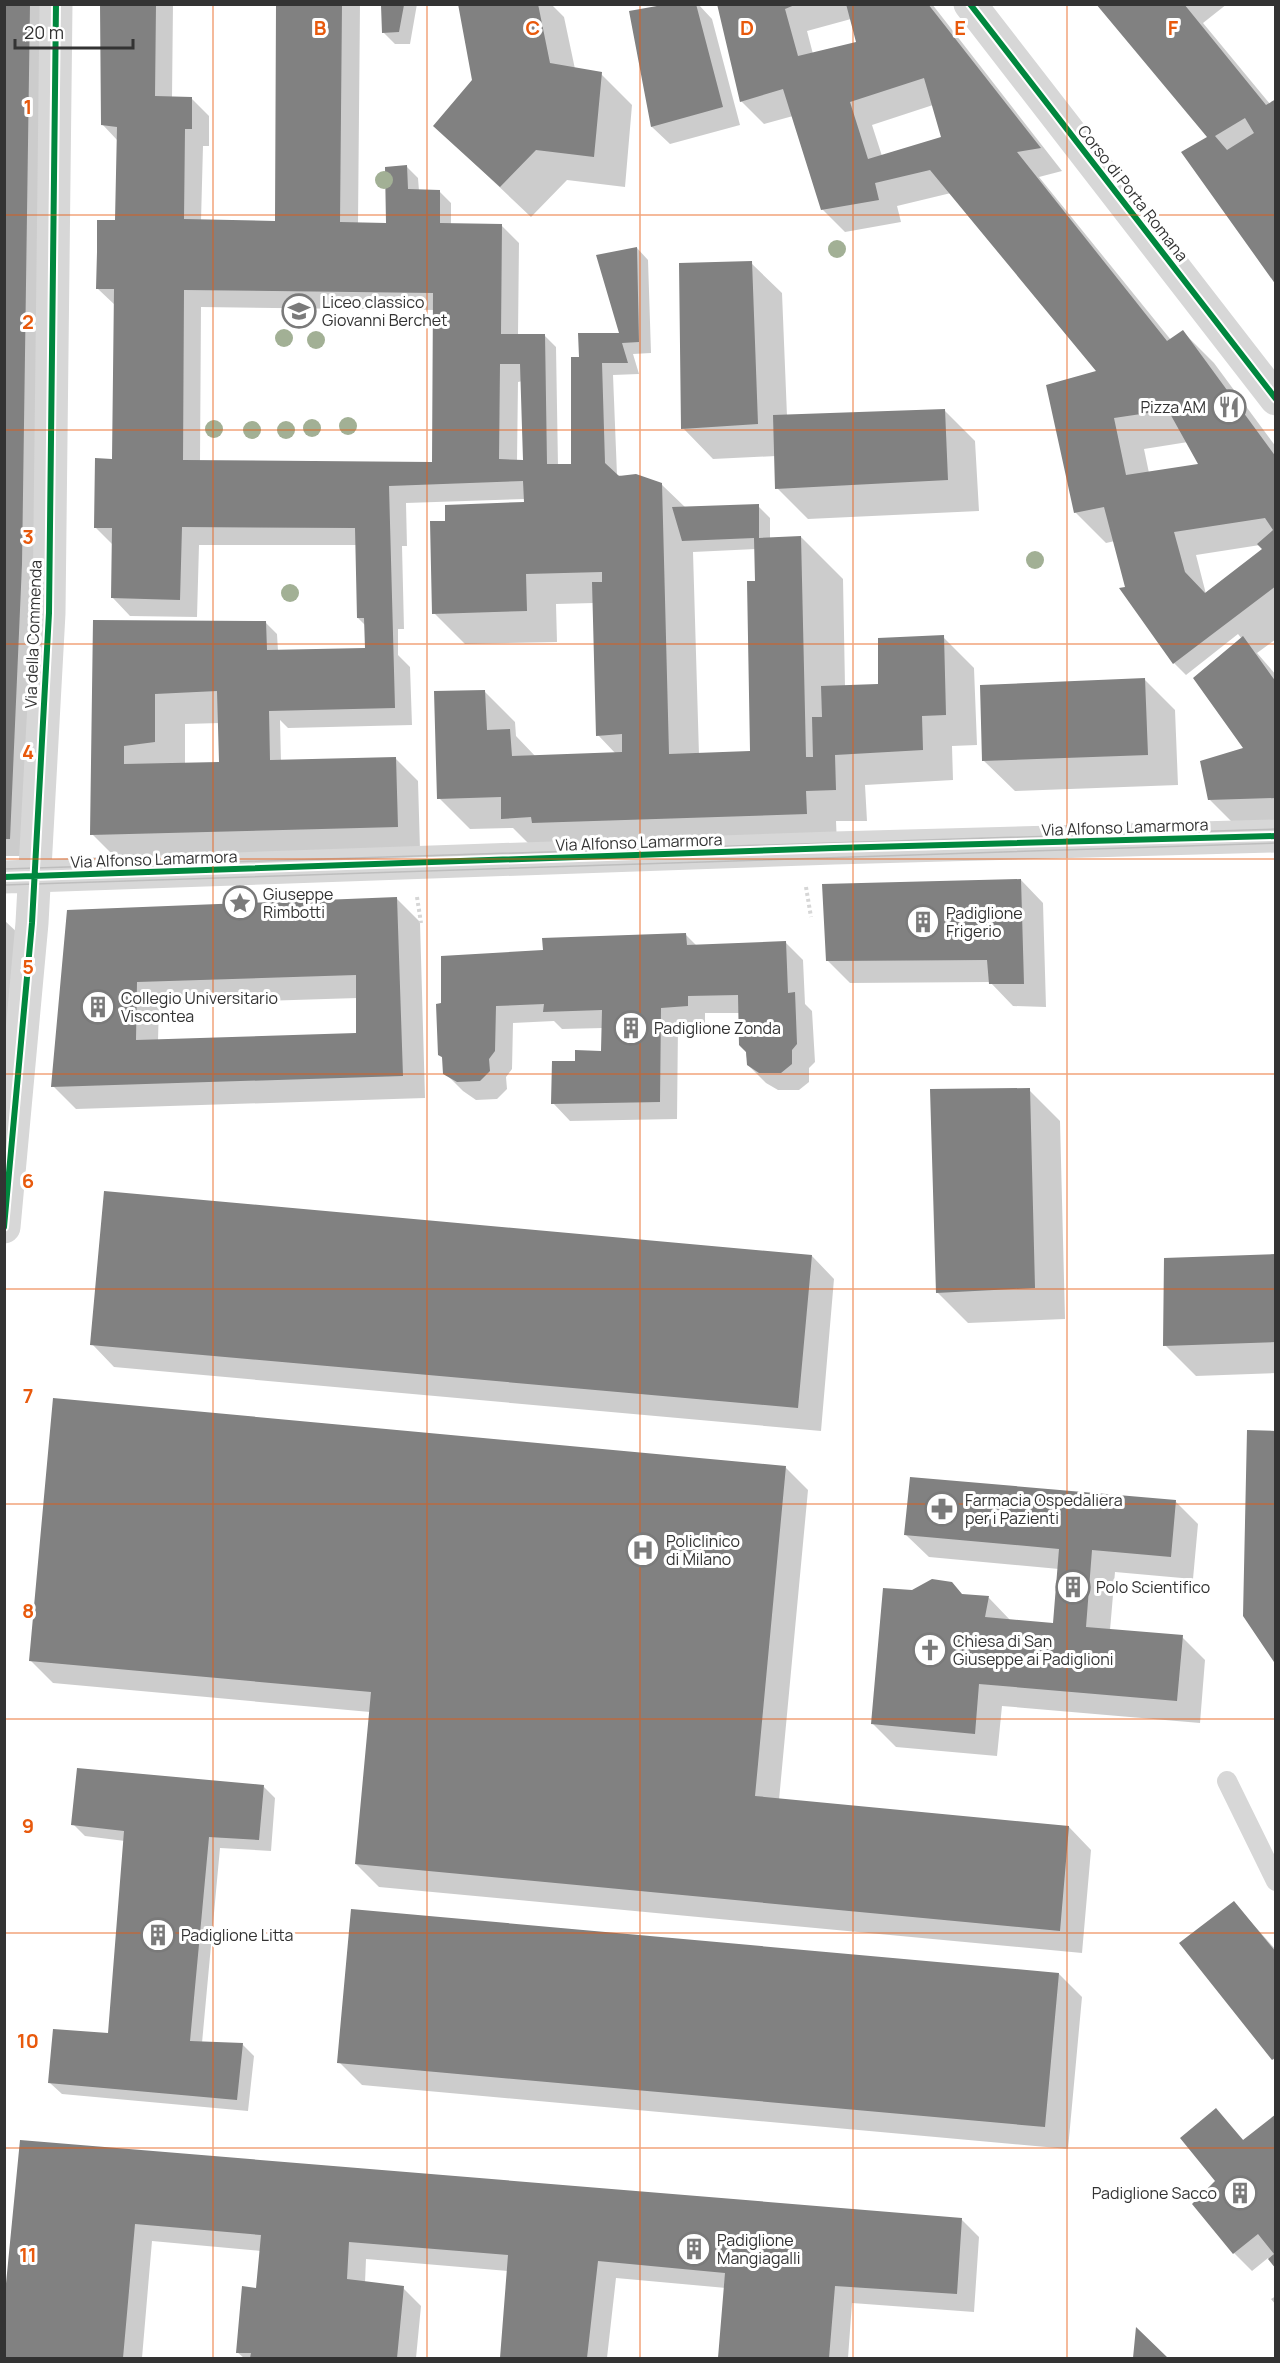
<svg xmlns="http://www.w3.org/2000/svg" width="1280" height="2363" font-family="Manrope,sans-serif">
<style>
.shadow{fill:#0003;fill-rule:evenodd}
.building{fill:#818181;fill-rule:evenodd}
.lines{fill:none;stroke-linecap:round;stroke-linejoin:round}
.path{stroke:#d6d6d6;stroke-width:4;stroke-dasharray:3 3;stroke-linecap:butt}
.service{stroke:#d7d7d7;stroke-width:20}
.minor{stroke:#d7d7d7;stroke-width:33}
.tertiary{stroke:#d7d7d7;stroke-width:33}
.tram{stroke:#bebebe;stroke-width:1.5}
.cycleway-casing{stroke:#fff;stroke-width:10}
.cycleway{stroke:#00873e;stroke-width:6}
.tree{fill:#a2b095}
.grid{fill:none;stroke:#e8590c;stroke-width:1.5;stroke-opacity:0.55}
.labels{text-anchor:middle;stroke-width:6;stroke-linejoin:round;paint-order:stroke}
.street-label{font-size:16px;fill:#333;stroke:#fff}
.poi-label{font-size:16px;fill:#333;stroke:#fff;text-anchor:start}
.grid-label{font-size:20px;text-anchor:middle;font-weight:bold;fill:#e8590c;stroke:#fff;stroke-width:6;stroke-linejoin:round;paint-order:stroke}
</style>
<rect width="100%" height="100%" fill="#fff"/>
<path class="shadow" d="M 4,4 L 60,4 L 28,856 L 4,856 Z
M 102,4 L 173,4 L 172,98 L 191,98 L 209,116 L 209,146 L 203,146 L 201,221 L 276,223 L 278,4 L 360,4 L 358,223 L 387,224 L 406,166 L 418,178 L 419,191 L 439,191 L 451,203 L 451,225 L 501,225 L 519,243 L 518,335 L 544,335 L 556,347 L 558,466 L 573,465 L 581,358 L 621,334 L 637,248 L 648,260 L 651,353 L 633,354 L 639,374 L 613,375 L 617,475 L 661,484 L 686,508 L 758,506 L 770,518 L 770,539 L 801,537 L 843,579 L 845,686 L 880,685 L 943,637 L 974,668 L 977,745 L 952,746 L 953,780 L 865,785 L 867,821 L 836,821 L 837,844 L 534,849 L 513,828 L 470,829 L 439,798 L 484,691 L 515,722 L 516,736 L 536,757 L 616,754 L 598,735 L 594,603 L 556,604 L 557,642 L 465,644 L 434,613 L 447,522 L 526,503 L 525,499 L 406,503 L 407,546 L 402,546 L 404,629 L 398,629 L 398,655 L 410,667 L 412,725 L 288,728 L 280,720 L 281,762 L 395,758 L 418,781 L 420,849 L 123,865 L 92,834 L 94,622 L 265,622 L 277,634 L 278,651 L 368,649 L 365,625 L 358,618 L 357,545 L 199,545 L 197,617 L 130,616 L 113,598 L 113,545 L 95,527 L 114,460 L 116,306 L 98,289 L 117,222 L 118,141 L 102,124 ZM 201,307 L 435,310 L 434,463 L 200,461 ZM 523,381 L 525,464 L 517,461 L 518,382 ZM 756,549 L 754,753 L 699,755 L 693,552 ZM 220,723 L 221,763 L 185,764 L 185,724 Z
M 382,4 L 417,4 L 410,44 L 395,44 L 383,32 Z
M 459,4 L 551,4 L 564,17 L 575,69 L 601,74 L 632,105 L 625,187 L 567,180 L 531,217 L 435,126 L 473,80 Z
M 676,4 L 698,4 L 712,19 L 740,125 L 670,144 L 652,127 Z
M 719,4 L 932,4 L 1062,171 L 1039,177 L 1171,340 L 1183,332 L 1214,363 L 1276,447 L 1276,639 L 1257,653 L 1276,675 L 1276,821 L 1233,823 L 1210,800 L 1246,749 L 1242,639 L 1238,634 L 1186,675 L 1174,663 L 1127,587 L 1115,541 L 1106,543 L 1075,512 L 1099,372 L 951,193 L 897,206 L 901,222 L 845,232 L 822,209 L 793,116 L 764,124 L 741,101 ZM 851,19 L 858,43 L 813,54 L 807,31 ZM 933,105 L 943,138 L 882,156 L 872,125 ZM 1188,442 L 1201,465 L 1149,473 L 1144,449 ZM 1260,545 L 1264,549 L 1206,594 L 1196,555 Z
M 1098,4 L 1227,4 L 1203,23 L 1270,104 L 1276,282 L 1209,138 Z
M 751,263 L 782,293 L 787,416 L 944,410 L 975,441 L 979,511 L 808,519 L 777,488 L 776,456 L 713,459 L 683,428 Z
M 1144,679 L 1175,710 L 1178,785 L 1015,791 L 984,761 Z
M 1021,880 L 1043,903 L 1046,1007 L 1013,1006 L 990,982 L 850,983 L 827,960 Z
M 397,899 L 420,922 L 425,1098 L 76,1109 L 53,1086 L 69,911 ZM 358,998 L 358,1034 L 158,1041 L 159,1004 Z
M 4,920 L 21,936 L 4,1135 Z
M 685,934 L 697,946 L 785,942 L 803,960 L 805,1004 L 812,1011 L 815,1062 L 809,1068 L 809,1082 L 799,1090 L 778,1090 L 766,1083 L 748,1065 L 740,1013 L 705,1013 L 705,1023 L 678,1025 L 677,1119 L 570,1121 L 553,1103 L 576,1063 L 603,1053 L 603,1028 L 562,1029 L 554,1021 L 513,1023 L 512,1069 L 506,1077 L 507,1089 L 497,1099 L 476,1100 L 463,1091 L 445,1073 L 444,1059 L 439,1055 L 545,951 Z
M 1029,1090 L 1060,1121 L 1065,1319 L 968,1323 L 937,1292 Z
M 812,1256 L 834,1279 L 821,1431 L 114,1367 L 92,1344 Z
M 1276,1256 L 1276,1373 L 1196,1376 L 1165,1345 Z
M 785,1467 L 808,1490 L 779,1800 L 1069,1827 L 1091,1850 L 1082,1953 L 379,1887 L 356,1864 L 370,1712 L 53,1683 L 30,1660 Z
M 1175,1501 L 1198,1524 L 1193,1579 L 1115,1572 L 1110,1630 L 1182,1637 L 1205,1660 L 1200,1723 L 1002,1706 L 997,1756 L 896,1747 L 873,1724 L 962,1595 L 989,1598 L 1011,1621 L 1054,1624 L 1059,1569 L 929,1557 L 906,1535 Z
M 263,1786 L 275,1798 L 271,1851 L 220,1848 L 202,2043 L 242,2044 L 254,2056 L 248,2111 L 62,2094 L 50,2083 L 110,2035 L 125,1841 L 85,1836 L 73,1824 Z
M 1234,1903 L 1276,1950 L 1276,2061 L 1273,2059 Z
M 1059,1974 L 1082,1997 L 1068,2149 L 362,2085 L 339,2062 Z
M 1216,2110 L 1244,2141 L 1276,2115 L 1276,2267 L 1268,2258 L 1252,2271 L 1234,2253 L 1194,2204 L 1217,2181 Z
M 21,2141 L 961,2219 L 979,2237 L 974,2312 L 852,2303 L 848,2358 L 720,2358 L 726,2288 L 616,2278 L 607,2358 L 501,2358 L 508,2271 L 366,2259 L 365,2283 L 403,2288 L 421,2306 L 416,2358 L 244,2358 L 237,2352 L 258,2290 L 261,2251 L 152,2241 L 142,2358 L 4,2358 L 4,2322 Z
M 1276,2296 L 1276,2305 L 1271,2299 Z"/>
<path class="building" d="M 4,4 L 30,4 L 22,564 L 10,839 L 4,839 Z
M 100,4 L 156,4 L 155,96 L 192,97 L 192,129 L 185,129 L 184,219 L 275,221 L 276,4 L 342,4 L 340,222 L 386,223 L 385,167 L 407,165 L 408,189 L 440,190 L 440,223 L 502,224 L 501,334 L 545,334 L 547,464 L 571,464 L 571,357 L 579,357 L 578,333 L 619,333 L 596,255 L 637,247 L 639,342 L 622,343 L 628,363 L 602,363 L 605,463 L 619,476 L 636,474 L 662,483 L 669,754 L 750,751 L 747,581 L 755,581 L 754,538 L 682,541 L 672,507 L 759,504 L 759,538 L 801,536 L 806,757 L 813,757 L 812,717 L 822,717 L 821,686 L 878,684 L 878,638 L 944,635 L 946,715 L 922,716 L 923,750 L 835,755 L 836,790 L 806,791 L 807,814 L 532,823 L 531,817 L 501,819 L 501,797 L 437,799 L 434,691 L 485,690 L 487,730 L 510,729 L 512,756 L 622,752 L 622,734 L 596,736 L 592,582 L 602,582 L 602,572 L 526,574 L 527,611 L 432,614 L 430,521 L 445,521 L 445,505 L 524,502 L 523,481 L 389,486 L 395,708 L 269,711 L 270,760 L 396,757 L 398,827 L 90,835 L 93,620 L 266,621 L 267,650 L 365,648 L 364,618 L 357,618 L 355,528 L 182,527 L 180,600 L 111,598 L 112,528 L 94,528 L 95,458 L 112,459 L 114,289 L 96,289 L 97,252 L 97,220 L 115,220 L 117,127 L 101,125 ZM 184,290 L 433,293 L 432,462 L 183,460 ZM 500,364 L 520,364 L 523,460 L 499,459 ZM 217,691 L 219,762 L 124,764 L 124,746 L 155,742 L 155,694 Z
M 458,4 L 538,4 L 550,63 L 602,72 L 594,157 L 536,150 L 500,187 L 433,126 L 472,80 Z
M 668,4 L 696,4 L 723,107 L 651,127 L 629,11 Z
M 717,4 L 797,4 L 785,9 L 798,56 L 856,42 L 846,4 L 928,4 L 1041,148 L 1017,152 L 1167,341 L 1183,330 L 1276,457 L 1276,586 L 1173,664 L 1119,588 L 1125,587 L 1104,507 L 1074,513 L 1046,385 L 1096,371 L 930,170 L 875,183 L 879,200 L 821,210 L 783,89 L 740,102 ZM 924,78 L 941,137 L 868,159 L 850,102 ZM 1168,410 L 1198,464 L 1126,475 L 1114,418 ZM 1265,518 L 1273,530 L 1257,544 L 1262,549 L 1205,593 L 1185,572 L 1174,532 Z
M 1096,4 L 1184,4 L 1266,105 L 1276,99 L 1276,285 L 1181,152 L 1207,137 ZM 1245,118 L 1254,133 L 1227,150 L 1215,136 Z
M 381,5 L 404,5 L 399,32 L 382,33 Z
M 752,261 L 758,424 L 681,429 L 679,263 Z
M 945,409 L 948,480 L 775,489 L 773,415 Z
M 1243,636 L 1276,682 L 1276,798 L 1208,800 L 1200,761 L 1243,748 L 1193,678 Z
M 1145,678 L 1148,755 L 982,761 L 980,685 Z
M 1021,879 L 1024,984 L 989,984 L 987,960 L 826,961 L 822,884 Z
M 397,897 L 403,1076 L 51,1087 L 67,910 ZM 356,975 L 356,1033 L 136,1040 L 137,982 Z
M 686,933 L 687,945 L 786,941 L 788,993 L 795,992 L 797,1044 L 792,1050 L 792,1064 L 781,1073 L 759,1073 L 747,1065 L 746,1052 L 739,1045 L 738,995 L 688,996 L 688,1006 L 661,1008 L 660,1102 L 551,1104 L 552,1061 L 575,1061 L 575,1050 L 601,1051 L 602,1010 L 543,1012 L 544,1004 L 496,1006 L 495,1051 L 489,1059 L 490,1071 L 480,1081 L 457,1082 L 443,1074 L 442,1057 L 438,1055 L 436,1004 L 441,1003 L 441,956 L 543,950 L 542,938 Z
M 1030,1088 L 1035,1288 L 936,1293 L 930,1089 Z
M 104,1191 L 812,1255 L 798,1408 L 90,1345 Z
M 1276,1254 L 1276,1342 L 1163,1346 L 1164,1258 Z
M 53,1398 L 786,1466 L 755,1796 L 1069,1826 L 1060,1931 L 355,1864 L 371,1692 L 29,1661 Z
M 1247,1430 L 1276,1431 L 1276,1665 L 1243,1616 Z
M 910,1477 L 1176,1500 L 1171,1557 L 1092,1550 L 1086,1627 L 1183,1635 L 1177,1701 L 979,1684 L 975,1734 L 871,1724 L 883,1588 L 912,1590 L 932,1579 L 952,1582 L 962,1594 L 989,1596 L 985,1617 L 1053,1623 L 1059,1549 L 904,1535 Z
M 77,1768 L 264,1785 L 259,1840 L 209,1837 L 190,2041 L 243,2043 L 237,2100 L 48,2083 L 53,2029 L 108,2033 L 124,1831 L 71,1825 Z
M 1234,1901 L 1276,1952 L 1276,2057 L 1272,2060 L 1179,1943 Z
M 351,1909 L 1059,1973 L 1045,2127 L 337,2063 Z
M 1216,2108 L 1243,2140 L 1276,2114 L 1276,2269 L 1268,2259 L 1274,2254 L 1258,2234 L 1233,2254 L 1192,2204 L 1215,2181 L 1180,2138 Z
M 20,2140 L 962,2218 L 957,2294 L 835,2286 L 829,2358 L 718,2358 L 725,2273 L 598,2261 L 587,2358 L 500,2358 L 508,2255 L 349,2242 L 347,2279 L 404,2286 L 397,2358 L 250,2358 L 251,2353 L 236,2353 L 242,2286 L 256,2288 L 261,2235 L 135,2224 L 123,2358 L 4,2358 L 4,2304 Z
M 1136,2327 L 1168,2358 L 1133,2358 Z"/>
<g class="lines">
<path class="path" d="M 806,887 L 811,917
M 417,897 L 421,923"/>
<path class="service" d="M 1227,1781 L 1276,1881"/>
<path class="minor" d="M 4,877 L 834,848 L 1276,836
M 4,1227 L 32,923 L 49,613 L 56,4"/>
<path class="tertiary" d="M 970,4 L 1276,399"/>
<path class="tram" d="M 4,869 L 1276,829
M 4,885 L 1276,843"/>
<g class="cycleway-casing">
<path id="cycleway" d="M 970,4 L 1276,399
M 4,877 L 834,848 L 1276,836
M 4,1227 L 32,923 L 49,613 L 56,4"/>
</g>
<use href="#cycleway" class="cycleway"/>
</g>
<g class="tree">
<circle cx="384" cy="180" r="9"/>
<circle cx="837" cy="249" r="9"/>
<circle cx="284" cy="338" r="9"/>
<circle cx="316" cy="340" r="9"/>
<circle cx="348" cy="426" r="9"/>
<circle cx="312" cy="428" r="9"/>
<circle cx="214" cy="429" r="9"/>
<circle cx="252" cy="430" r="9"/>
<circle cx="286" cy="430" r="9"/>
<circle cx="1035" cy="560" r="9"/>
<circle cx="290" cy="593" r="9"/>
</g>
<path class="grid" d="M 213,4 L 213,2358M 427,4 L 427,2358M 640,4 L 640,2358M 853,4 L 853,2358M 1067,4 L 1067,2358M 4,215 L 1276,215M 4,430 L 1276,430M 4,644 L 1276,644M 4,859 L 1276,859M 4,1074 L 1276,1074M 4,1289 L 1276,1289M 4,1504 L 1276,1504M 4,1719 L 1276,1719M 4,1933 L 1276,1933M 4,2148 L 1276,2148"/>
<defs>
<g id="school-ring" transform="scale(1.725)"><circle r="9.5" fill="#fff" stroke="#7a7a7a" stroke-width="1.5"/><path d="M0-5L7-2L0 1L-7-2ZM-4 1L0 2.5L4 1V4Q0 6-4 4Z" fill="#7a7a7a"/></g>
<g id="restaurant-ring" transform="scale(1.725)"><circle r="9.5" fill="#fff" stroke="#7a7a7a" stroke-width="1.5"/><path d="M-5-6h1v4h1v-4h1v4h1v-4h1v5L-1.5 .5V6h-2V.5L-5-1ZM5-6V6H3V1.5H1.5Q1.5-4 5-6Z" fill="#7a7a7a"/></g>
<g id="sight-ring" transform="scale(1.725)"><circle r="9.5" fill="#fff" stroke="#7a7a7a" stroke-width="1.5"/><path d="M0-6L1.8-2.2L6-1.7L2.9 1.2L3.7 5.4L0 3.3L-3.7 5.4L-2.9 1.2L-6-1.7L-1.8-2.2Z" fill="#7a7a7a"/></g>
<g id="building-ring" transform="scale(1.725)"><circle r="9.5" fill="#fff" stroke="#7a7a7a" stroke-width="1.5"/><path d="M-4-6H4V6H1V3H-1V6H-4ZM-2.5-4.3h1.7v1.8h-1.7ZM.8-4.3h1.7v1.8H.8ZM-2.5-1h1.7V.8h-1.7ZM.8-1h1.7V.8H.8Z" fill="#7a7a7a"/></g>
<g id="pharmacy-ring" transform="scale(1.725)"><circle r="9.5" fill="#fff" stroke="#7a7a7a" stroke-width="1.5"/><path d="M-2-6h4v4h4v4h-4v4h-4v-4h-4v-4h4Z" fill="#7a7a7a"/></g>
<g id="hospital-ring" transform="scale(1.725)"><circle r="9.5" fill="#fff" stroke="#7a7a7a" stroke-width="1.5"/><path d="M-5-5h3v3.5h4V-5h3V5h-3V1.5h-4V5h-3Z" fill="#7a7a7a"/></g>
<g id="church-ring" transform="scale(1.725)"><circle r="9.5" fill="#fff" stroke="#7a7a7a" stroke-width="1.5"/><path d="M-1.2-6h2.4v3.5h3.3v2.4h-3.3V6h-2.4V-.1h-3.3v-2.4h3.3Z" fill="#7a7a7a"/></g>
</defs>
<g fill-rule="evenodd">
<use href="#school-ring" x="299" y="311"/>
<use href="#restaurant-ring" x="1229" y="407"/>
<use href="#sight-ring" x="240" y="903"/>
<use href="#building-ring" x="923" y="922"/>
<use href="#building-ring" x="98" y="1007"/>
<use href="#building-ring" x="631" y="1028"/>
<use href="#pharmacy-ring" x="942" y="1509"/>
<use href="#hospital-ring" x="643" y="1550"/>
<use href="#building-ring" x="1073" y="1587"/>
<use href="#church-ring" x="930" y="1650"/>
<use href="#building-ring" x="158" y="1935"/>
<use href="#building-ring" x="1240" y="2193"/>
<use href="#building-ring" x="694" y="2249"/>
</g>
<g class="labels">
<g class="street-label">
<text transform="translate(1133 193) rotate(52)" y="6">Corso di Porta Romana</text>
<text transform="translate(33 634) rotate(-88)" y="6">Via della Commenda</text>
<text transform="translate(1125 827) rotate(-2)" y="6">Via Alfonso Lamarmora</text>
<text transform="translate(639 842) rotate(-2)" y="6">Via Alfonso Lamarmora</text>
<text transform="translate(154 859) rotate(-2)" y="6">Via Alfonso Lamarmora</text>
</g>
<g class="poi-label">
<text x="322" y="308">Liceo classico<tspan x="322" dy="18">Giovanni Berchet</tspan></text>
<text x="1206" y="413" text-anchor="end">Pizza AM</text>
<text x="263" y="900">Giuseppe<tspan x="263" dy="18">Rimbotti</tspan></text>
<text x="946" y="919">Padiglione<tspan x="946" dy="18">Frigerio</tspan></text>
<text x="121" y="1004">Collegio Universitario<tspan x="121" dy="18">Viscontea</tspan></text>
<text x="654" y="1034">Padiglione Zonda</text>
<text x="965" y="1506">Farmacia Ospedaliera<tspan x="965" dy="18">per i Pazienti</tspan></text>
<text x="666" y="1547">Policlinico<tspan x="666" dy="18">di Milano</tspan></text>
<text x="1096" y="1593">Polo Scientifico</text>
<text x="953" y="1647">Chiesa di San<tspan x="953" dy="18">Giuseppe ai Padiglioni</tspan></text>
<text x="181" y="1941">Padiglione Litta</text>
<text x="1217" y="2199" text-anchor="end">Padiglione Sacco</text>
<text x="717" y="2246">Padiglione<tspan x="717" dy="18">Mangiagalli</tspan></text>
</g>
</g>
<g class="grid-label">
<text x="320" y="35">B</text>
<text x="533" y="35">C</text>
<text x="747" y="35">D</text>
<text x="960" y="35">E</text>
<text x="1173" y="35">F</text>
<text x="28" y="114">1</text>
<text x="28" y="329">2</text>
<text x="28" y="544">3</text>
<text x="28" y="759">4</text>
<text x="28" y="974">5</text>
<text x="28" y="1188">6</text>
<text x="28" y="1403">7</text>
<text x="28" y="1618">8</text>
<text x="28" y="1833">9</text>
<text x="28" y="2048">10</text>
<text x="28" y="2262">11</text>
</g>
<rect width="1280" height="2363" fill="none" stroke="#333333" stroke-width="12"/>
<path d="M15 39v9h118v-9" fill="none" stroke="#333333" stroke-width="3"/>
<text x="24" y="39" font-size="18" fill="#333333" stroke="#ffffff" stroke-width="4.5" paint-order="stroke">20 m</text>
</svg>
